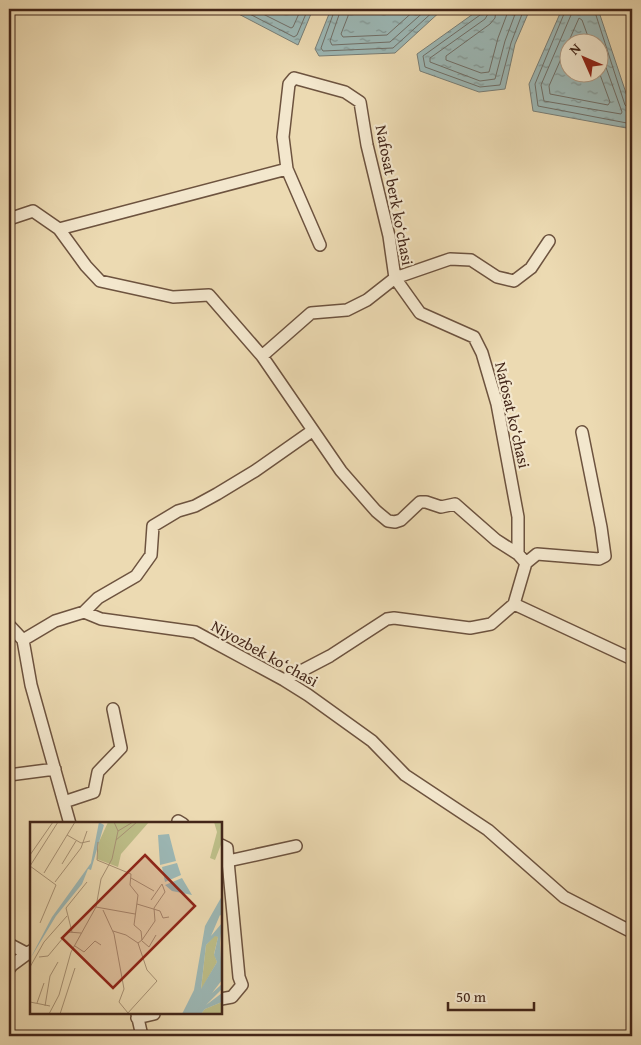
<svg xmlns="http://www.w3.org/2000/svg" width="641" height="1045" font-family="'Gentium Book Plus',serif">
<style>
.water{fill:url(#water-ripples);stroke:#787e77;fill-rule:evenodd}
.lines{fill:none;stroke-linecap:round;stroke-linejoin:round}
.shore{stroke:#706f68;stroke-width:1}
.minor-casing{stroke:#6d533f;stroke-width:14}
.minor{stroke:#f3e7cd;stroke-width:11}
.labels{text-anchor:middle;stroke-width:4.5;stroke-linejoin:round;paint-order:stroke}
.street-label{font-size:16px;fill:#432619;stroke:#f3e7cd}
.inset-road{fill:none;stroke:#a89275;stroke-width:1}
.view{fill:#8f2418;fill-opacity:0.15;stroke:#8f2418;stroke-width:2.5}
.inset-edge{fill:none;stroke:#432619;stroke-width:2.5}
</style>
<defs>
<pattern id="water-ripples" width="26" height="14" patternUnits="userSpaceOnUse" patternTransform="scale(1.25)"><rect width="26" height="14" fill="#9cb8b6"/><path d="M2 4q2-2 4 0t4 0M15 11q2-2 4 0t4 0" fill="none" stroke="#819593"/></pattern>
</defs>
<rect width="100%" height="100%" fill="#ecdab2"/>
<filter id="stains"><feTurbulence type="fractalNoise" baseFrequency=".004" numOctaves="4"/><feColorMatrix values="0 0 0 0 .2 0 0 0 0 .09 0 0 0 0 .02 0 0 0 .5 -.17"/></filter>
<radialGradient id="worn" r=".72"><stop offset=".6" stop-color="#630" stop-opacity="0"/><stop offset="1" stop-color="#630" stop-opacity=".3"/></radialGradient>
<path class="water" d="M 229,9 L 313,9 L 298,45 Z
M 331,9 L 443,9 L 395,53 L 319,56 L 315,49 Z
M 480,9 L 530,9 L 515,44 L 505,89 L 479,92 L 420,71 L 417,54 Z
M 562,9 L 598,9 L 632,111 L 632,129 L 533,111 L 529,84 ZM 598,42 L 598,72 L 568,72 L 568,42 Z"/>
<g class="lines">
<path class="shore" d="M 240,9 L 294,37 L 297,35 L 308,9
M 253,9 L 291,28 L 293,27 L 301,9
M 335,9 L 321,48 L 323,51 L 393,48 L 436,9
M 341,9 L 330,41 L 332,45 L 390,42 L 427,9
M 349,9 L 348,16 L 341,34 L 343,37 L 387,35 L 416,9
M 482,9 L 480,15 L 423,56 L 425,67 L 480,87 L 500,85 L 511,43 L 524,9
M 489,9 L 488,14 L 485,19 L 430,58 L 430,62 L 480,81 L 495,79 L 505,41 L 517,9
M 496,9 L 495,18 L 490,24 L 446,56 L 446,60 L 481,73 L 489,72 L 498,38 L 509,9
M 566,9 L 535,84 L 538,106 L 632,124
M 572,9 L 571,15 L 541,85 L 544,101 L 621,114 L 622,112 L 598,45
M 594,9 L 625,105 L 628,108 L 632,109
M 590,42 L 582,20 L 579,18 L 549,86 L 550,94 L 608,105 L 610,102 L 598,69"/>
<g class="minor-casing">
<path id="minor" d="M 9,219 L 33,211 L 59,229 L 86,266 L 100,281 L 173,297 L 209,295 L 262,356 L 341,471 L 376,511 L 388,521 L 395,522 L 401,520 L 420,502 L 426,502 L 441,507 L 455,504 L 496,540 L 518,554 L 526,563 L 514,604
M 59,229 L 287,169
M 320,245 L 287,169 L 283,137 L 289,84 L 294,78 L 345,92 L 360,102 L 367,145 L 389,236 L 395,278 L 420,313 L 474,337 L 482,353 L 497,404 L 518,517 L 518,554
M 262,356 L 311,313 L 347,310 L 367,300 L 395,278 L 450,259 L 471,260 L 497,277 L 514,281 L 531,268 L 549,241
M 526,563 L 537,554 L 599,559 L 605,556 L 601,527 L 582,432
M 514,604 L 632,659
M 84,612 L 98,598 L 136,576 L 151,555 L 153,526 L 178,511 L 195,506 L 217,494 L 255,471 L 312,431
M 9,625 L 23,640
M 23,640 L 55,621 L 84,612 L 101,619 L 195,632 L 284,680 L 308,695 L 372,741 L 405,775 L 488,830 L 564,897 L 632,932
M 23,640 L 31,685 L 70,824
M 284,680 L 330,656 L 387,619 L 394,618 L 470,628 L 491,624 L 514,604
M 9,775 L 55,769
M 64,802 L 94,792 L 98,772 L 121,748 L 113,709
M 178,821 L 183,824
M 221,845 L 227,848 L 228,861
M 9,944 L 26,953
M 9,969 L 12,965 L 31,951
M 221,999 L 232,997 L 242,985 L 239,977 L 228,861 L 296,846
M 137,1014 L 142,1036
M 137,1018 L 154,1014"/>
</g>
<use href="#minor" class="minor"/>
</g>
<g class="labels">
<g class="street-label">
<text transform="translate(395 195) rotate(79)" y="6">Nafosat berk ko‘chasi</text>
<text transform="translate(513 415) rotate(77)" y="6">Nafosat ko‘chasi</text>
<text transform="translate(265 653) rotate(29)" y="6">Niyozbek ko‘chasi</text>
</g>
</g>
<g transform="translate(30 822)">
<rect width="192" height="192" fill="#ecdab2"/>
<path d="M 78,0 L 119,0 L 91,32 L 88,45 L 67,37 L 69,20 ZM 184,0 L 193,0 L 192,20 L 185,38 L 180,36 L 187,10 Z" fill="#bdbe88"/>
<path d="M 185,113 L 188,115 L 184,132 L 187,140 L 171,168 L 176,123 ZM 192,180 L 192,192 L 171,192 L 175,187 Z" fill="#bdbe88"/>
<path d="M 69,0 L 74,3 L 61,48 L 58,47 L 52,62 L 26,94 L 0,137 L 22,95 L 61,41 ZM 139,12 L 146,39 L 130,43 L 128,13 ZM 147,41 L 151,53 L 135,60 L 132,45 ZM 152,56 L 162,73 L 142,69 L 135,63 ZM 192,74 L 192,94 L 190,93 L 181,114 L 192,101 L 190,121 L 192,158 L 182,171 L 192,162 L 192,167 L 176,183 L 192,171 L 192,180 L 175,187 L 171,192 L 152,192 L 164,168 L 175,104 ZM 185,114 L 188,115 L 184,133 L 187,140 L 171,167 L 176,123 Z" fill="#9cb8b6" fill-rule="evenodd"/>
<path class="inset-road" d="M 88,9 L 103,0M 37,13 L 51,21 L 60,19M 86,18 L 107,0M 68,20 L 67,38 L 101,52 L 100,63 L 108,73 L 104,103 L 111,109 L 112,118 L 108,121M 0,33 L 23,0M 32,42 L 46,19M 14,51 L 45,0M 101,56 L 124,69M 25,60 L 51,26 L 57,9M 121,78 L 132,62 L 135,70 L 124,86M 107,82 L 130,89 L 133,96 L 139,95M 66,85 L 71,57 L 82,37 L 88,9 L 84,0M 66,85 L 105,92M 73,88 L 84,112 L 94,167 L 89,180 L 98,191M 10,101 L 26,63 L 0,44 L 28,0M 83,109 L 96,113 L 108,121 L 117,148 L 127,159 L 97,192M 42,110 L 36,86 L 57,60M 112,118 L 125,99 L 124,86M 112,119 L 119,125 L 126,113M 45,124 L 54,130 L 65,119 L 71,123M 9,135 L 18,134 L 38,110 L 51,111M 0,145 L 14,120 L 37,94M 0,180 L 20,184M 7,181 L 14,161M 15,184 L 20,154 L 28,140M 19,192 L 29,173 L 41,130 L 66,85M 30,192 L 45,146"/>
<path class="view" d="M 115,33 L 165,84 L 83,166 L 32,116 Z"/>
<rect width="192" height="192" class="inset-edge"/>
</g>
<rect width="641" height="1045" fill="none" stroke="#ecdab2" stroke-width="30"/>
<rect x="10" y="10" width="621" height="1025" fill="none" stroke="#432619" stroke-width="2.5"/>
<rect x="15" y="15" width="611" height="1015" fill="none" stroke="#432619"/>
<g transform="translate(584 58) rotate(315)"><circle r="24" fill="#f3e7cd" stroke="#ad9a85"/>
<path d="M0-4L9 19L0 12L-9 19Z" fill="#8f2418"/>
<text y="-8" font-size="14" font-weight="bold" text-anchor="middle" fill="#432619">N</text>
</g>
<path d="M448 1002v8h86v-8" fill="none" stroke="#432619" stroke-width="2.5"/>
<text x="456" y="1002" font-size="15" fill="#432619" stroke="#f3e7cd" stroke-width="4" paint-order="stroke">50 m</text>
<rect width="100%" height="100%" filter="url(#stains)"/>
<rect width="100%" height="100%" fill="url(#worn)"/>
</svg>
